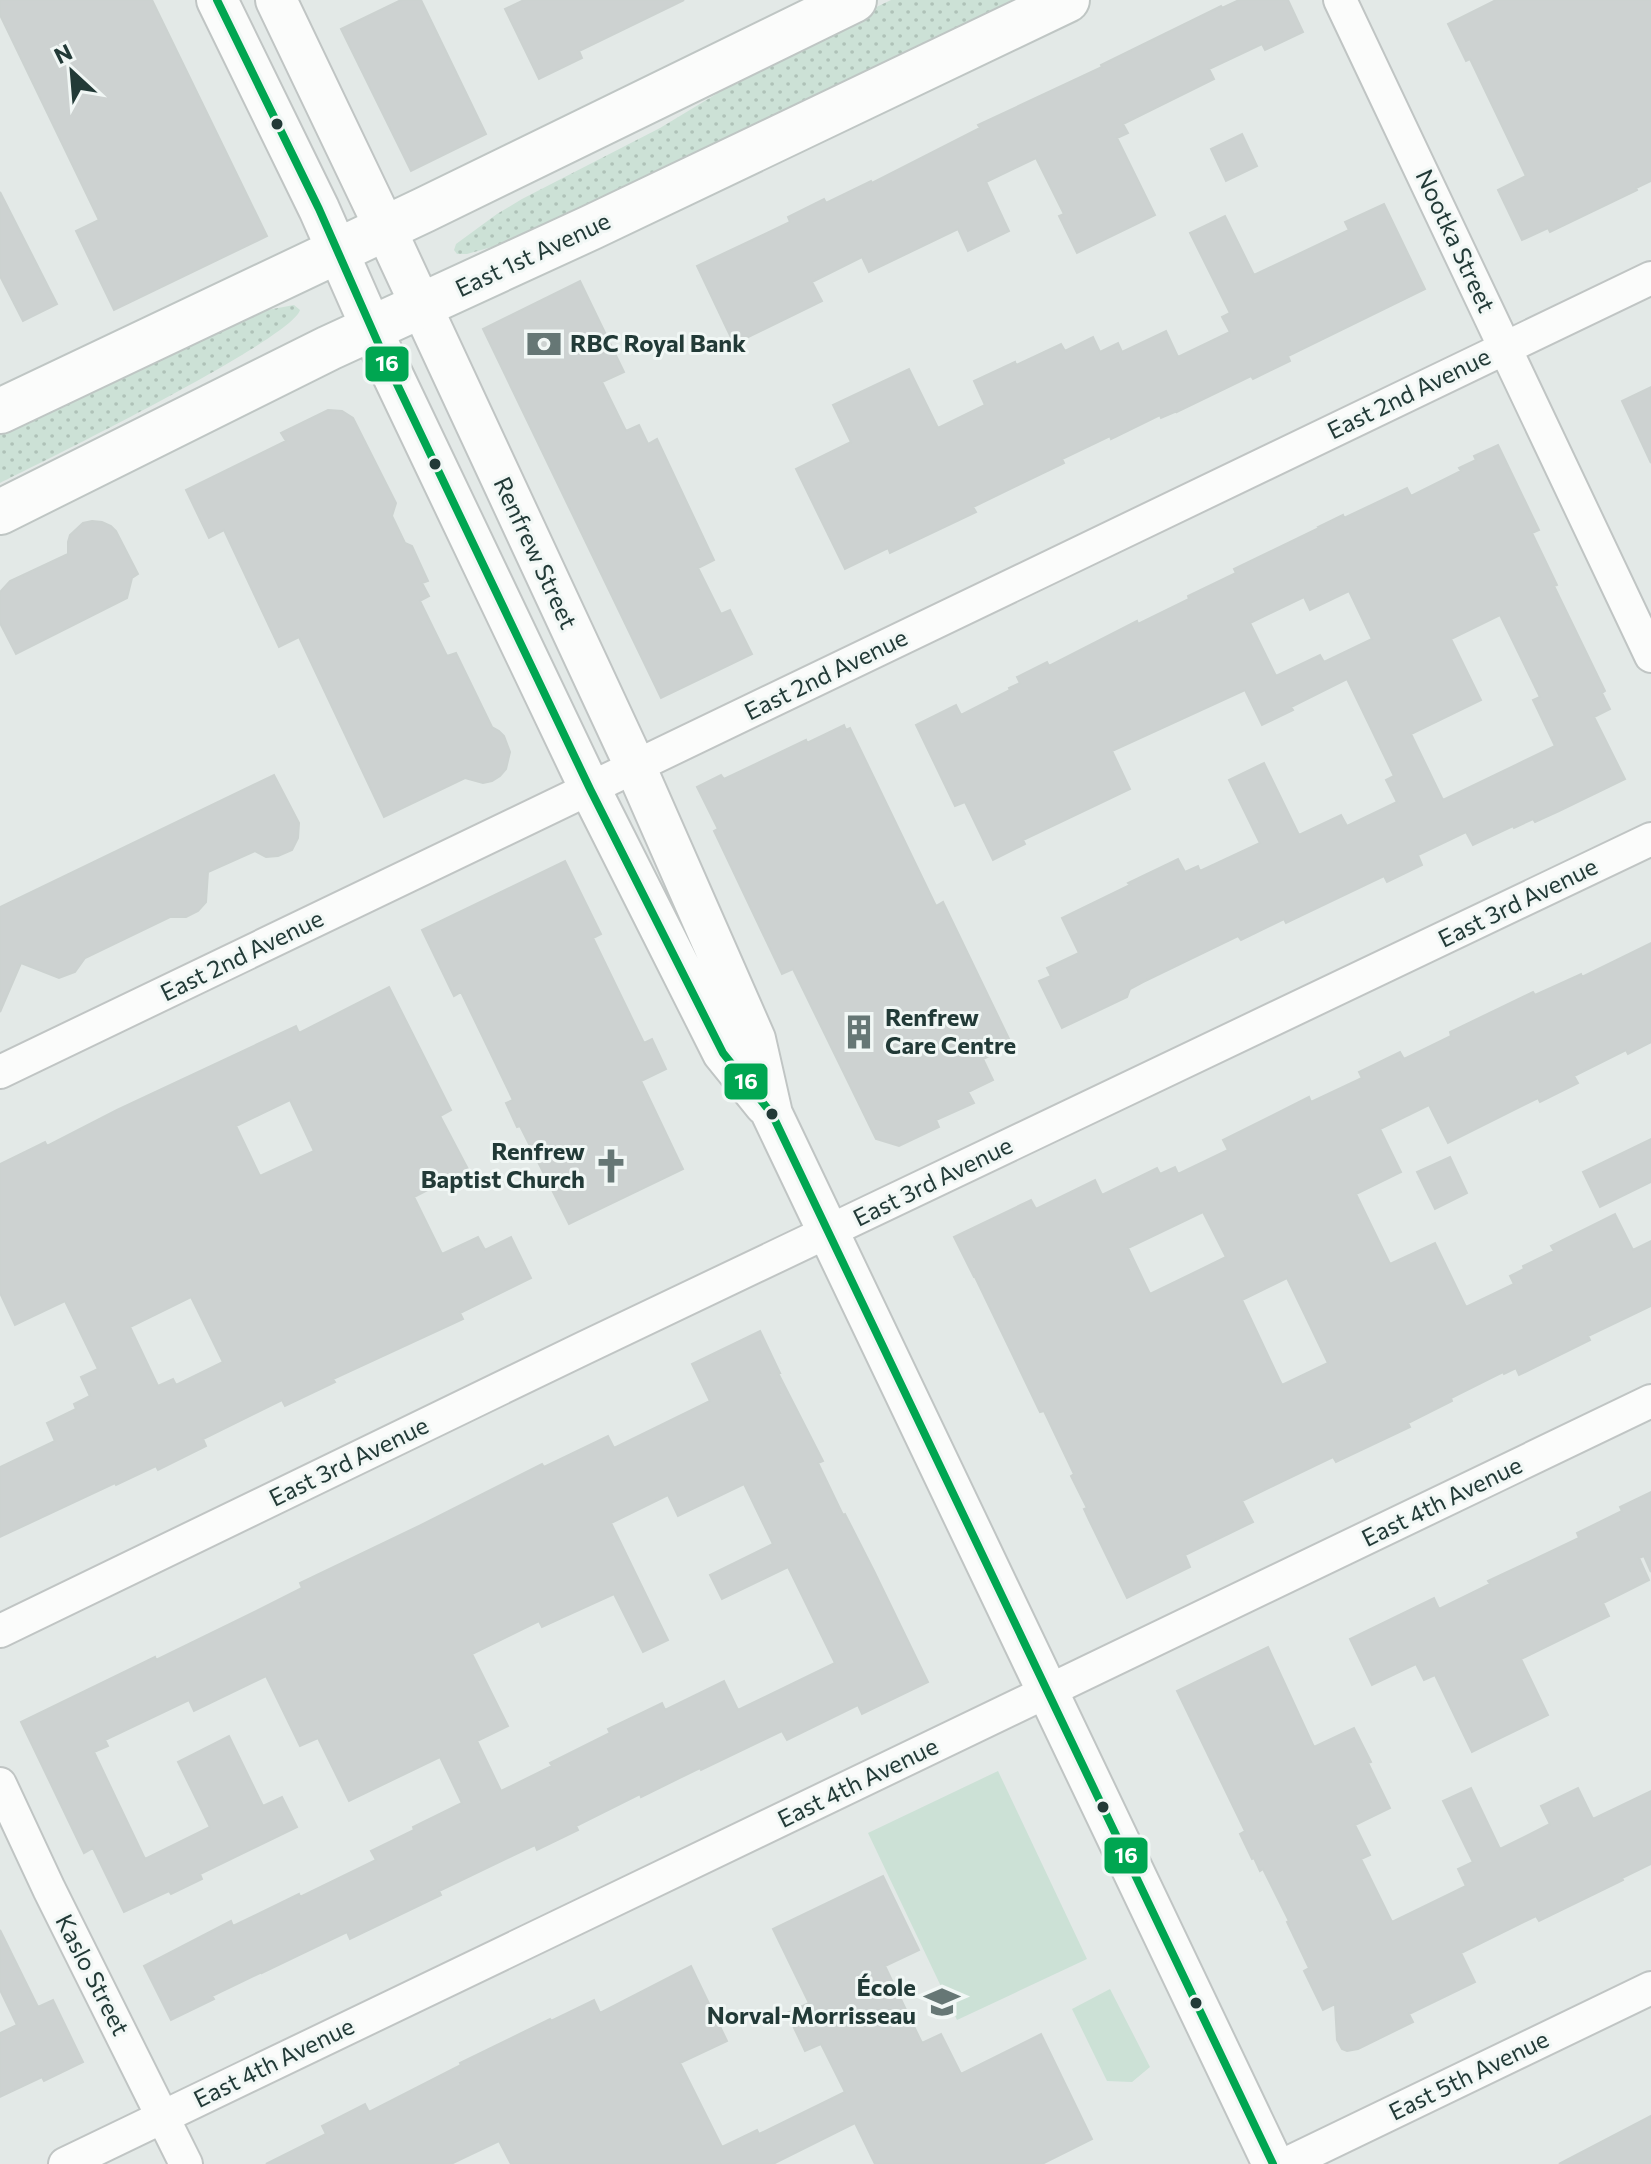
<svg xmlns="http://www.w3.org/2000/svg" width="1651" height="2164" font-family="Commissioner,sans-serif">
<style>
.grass{fill:url(#grass-dots)}
.green{fill:#cce1d6}
.building{fill:#cdd2d1;stroke:#ccd2d0;stroke-width:2;fill-rule:evenodd}
.lines{fill:none;stroke-linecap:round;stroke-linejoin:round}
.minor-casing{stroke:#c0c5c4;stroke-width:36}
.tertiary-casing{stroke:#c0c5c4;stroke-width:44}
.secondary-casing{stroke:#bfc6c4;stroke-width:48}
.minor{stroke:#fbfcfb;stroke-width:32}
.tertiary{stroke:#fbfcfb;stroke-width:40}
.secondary{stroke:#fbfcfb;stroke-width:44}
.bus-1-casing{stroke:#f1f7f5;stroke-width:14}
.bus-1{stroke:#00a651;stroke-width:8}
.bus-dot{fill:#223a37;stroke:#f1f7f5;stroke-width:3}
.labels{text-anchor:middle;stroke-width:6;stroke-linejoin:round;paint-order:stroke}
.street-label{font-size:24px;fill:#223a37;stroke:#f1f7f5}
.poi-label{font-size:24px;font-weight:bold;fill:#223a37;stroke:#f1f7f5;text-anchor:start}
.line-badge{stroke:#f1f7f5;stroke-width:3}
.badge-label{font-size:22px;text-anchor:middle;font-weight:bold;fill:#fff}
</style>
<defs>
<pattern id="grass-dots" width="8" height="8" patternUnits="userSpaceOnUse" patternTransform="scale(2)"><rect width="8" height="8" fill="#cce1d6"/><path d="M2 2h.1M6 6h.1" fill="none" stroke="#afc2b8" stroke-width="1.8" stroke-linecap="round"/></pattern>
</defs>
<rect width="100%" height="100%" fill="#e3e9e7"/>
<path class="grass" d="M 891,0 L 1022,0 L 534,235 L 467,254 L 457,254 L 454,250 L 456,244 L 497,214 L 522,199 L 660,128 L 799,44 Z
M 294,305 L 300,310 C 291,340 42,462 0,483 L 0,430 L 251,313 Z"/>
<path class="green" d="M 998,1771 L 1087,1959 L 957,2020 L 868,1833 Z
M 1110,1989 L 1150,2067 L 1132,2082 L 1107,2081 L 1072,2009 Z"/>
<path class="building" d="M 0,0 L 152,0 L 267,236 L 114,310 L 76,231 L 99,220 L 0,15 Z
M 401,0 L 421,0 L 486,134 L 411,171 L 341,29 Z
M 524,0 L 684,0 L 579,51 L 582,58 L 539,79 L 505,9 Z
M 1239,0 L 1288,0 L 1303,32 L 1265,50 L 1262,44 L 1209,69 L 1214,79 L 1123,124 L 1128,133 L 1117,138 L 1155,215 L 1077,253 L 1059,216 L 1064,214 L 1036,158 L 986,182 L 1009,231 L 968,251 L 958,229 L 869,272 L 862,257 L 812,282 L 822,301 L 734,344 L 697,266 L 790,222 L 788,217 L 824,199 L 826,203 L 871,181 L 872,183 L 980,128 L 978,125 L 1102,67 L 1101,65 L 1221,6 L 1222,8 Z
M 1496,0 L 1651,0 L 1651,181 L 1636,188 L 1637,190 L 1550,232 L 1548,228 L 1522,240 L 1498,190 L 1526,176 L 1470,59 L 1466,61 L 1448,24 Z
M 1242,134 L 1257,166 L 1226,181 L 1211,149 Z
M 0,192 L 57,304 L 23,321 L 0,276 Z
M 1384,204 L 1425,289 L 1288,356 L 1290,361 L 1253,379 L 1251,376 L 1177,412 L 1177,411 L 1161,418 L 1160,415 L 1111,439 L 1110,436 L 1062,459 L 1064,463 L 973,507 L 976,512 L 890,553 L 888,548 L 845,569 L 796,469 L 851,442 L 833,405 L 909,369 L 938,428 L 985,405 L 974,381 L 1015,362 L 1016,365 L 1061,344 L 1065,351 L 1093,337 L 1100,352 L 1118,343 L 1122,352 L 1166,331 L 1178,357 L 1230,332 L 1222,317 L 1230,313 L 1190,233 L 1225,216 L 1254,275 L 1349,230 L 1345,222 Z
M 580,281 L 624,372 L 602,382 L 626,431 L 639,425 L 648,444 L 657,439 L 714,560 L 698,568 L 721,614 L 730,610 L 752,654 L 661,698 L 483,329 Z
M 1651,387 L 1651,463 L 1622,401 Z
M 328,410 L 342,411 L 353,418 L 396,503 L 392,516 L 405,543 L 412,546 L 428,581 L 422,583 L 429,596 L 420,601 L 447,656 L 456,653 L 492,727 L 499,731 L 504,736 L 510,752 L 506,769 L 500,776 L 492,781 L 483,783 L 465,778 L 384,817 L 299,637 L 279,647 L 224,530 L 209,538 L 186,490 L 286,441 L 281,433 Z
M 1498,445 L 1539,530 L 1532,533 L 1557,585 L 1554,586 L 1605,691 L 1602,693 L 1610,709 L 1594,717 L 1625,779 L 1559,811 L 1535,822 L 1533,819 L 1514,828 L 1513,826 L 1473,845 L 1466,832 L 1418,855 L 1422,865 L 1387,882 L 1384,876 L 1286,923 L 1284,919 L 1241,940 L 1238,936 L 1143,982 L 1130,989 L 1127,997 L 1062,1028 L 1039,981 L 1051,976 L 1047,968 L 1079,953 L 1062,918 L 1130,885 L 1128,883 L 1178,859 L 1185,872 L 1198,866 L 1200,871 L 1260,843 L 1229,780 L 1264,763 L 1299,835 L 1341,815 L 1347,826 L 1397,802 L 1386,780 L 1394,776 L 1347,679 L 1291,707 L 1293,710 L 1262,725 L 1245,690 L 1112,751 L 1130,789 L 1023,840 L 1025,844 L 993,860 L 965,802 L 955,806 L 916,725 L 956,705 L 961,715 L 1010,690 L 1009,688 L 1020,683 L 1017,677 L 1047,662 L 1049,666 L 1137,621 L 1138,624 L 1189,599 L 1188,596 L 1236,573 L 1234,569 L 1319,528 L 1318,527 L 1343,515 L 1344,518 L 1407,488 L 1411,496 L 1461,471 L 1459,468 L 1476,460 L 1474,456 ZM 1349,591 L 1372,639 L 1324,662 L 1320,655 L 1276,676 L 1250,623 L 1304,597 L 1310,610 ZM 1500,615 L 1540,697 L 1533,700 L 1555,746 L 1443,800 L 1411,734 L 1481,700 L 1451,639 Z
M 92,521 L 102,522 L 111,526 L 116,531 L 138,574 L 132,578 L 127,598 L 16,654 L 0,623 L 0,592 L 10,581 L 68,554 L 68,542 L 70,535 L 83,523 Z
M 844,725 L 846,730 L 850,728 L 936,906 L 943,902 L 1012,1045 L 983,1059 L 993,1080 L 968,1092 L 974,1103 L 936,1120 L 939,1127 L 899,1146 L 876,1139 L 793,969 L 782,974 L 714,831 L 718,829 L 697,787 L 721,775 L 724,779 L 806,740 L 807,743 Z
M 274,775 L 299,823 L 298,838 L 292,850 L 278,856 L 266,857 L 255,851 L 208,872 L 206,902 L 198,911 L 186,917 L 170,917 L 85,958 L 75,972 L 59,978 L 21,963 L 0,1012 L 0,907 Z
M 565,861 L 601,934 L 593,938 L 644,1043 L 652,1039 L 666,1069 L 641,1081 L 683,1169 L 569,1224 L 520,1126 L 517,1127 L 506,1103 L 513,1100 L 461,992 L 454,996 L 422,930 Z
M 1651,943 L 1651,1042 L 1628,1054 L 1626,1050 L 1574,1076 L 1578,1083 L 1540,1102 L 1538,1098 L 1448,1143 L 1429,1105 L 1380,1129 L 1401,1172 L 1356,1194 L 1390,1264 L 1435,1243 L 1466,1307 L 1514,1284 L 1510,1276 L 1524,1269 L 1523,1266 L 1554,1251 L 1551,1246 L 1615,1214 L 1633,1250 L 1651,1241 L 1651,1306 L 1588,1336 L 1590,1340 L 1519,1375 L 1516,1368 L 1504,1374 L 1503,1372 L 1451,1398 L 1452,1401 L 1408,1423 L 1410,1427 L 1336,1462 L 1333,1457 L 1242,1501 L 1253,1522 L 1185,1555 L 1190,1567 L 1127,1598 L 1090,1522 L 1084,1509 L 1087,1508 L 1071,1476 L 1074,1474 L 1044,1411 L 1040,1412 L 975,1277 L 974,1277 L 954,1237 L 1031,1200 L 1036,1209 L 1095,1180 L 1102,1195 L 1157,1168 L 1160,1174 L 1175,1167 L 1178,1174 L 1228,1150 L 1223,1140 L 1309,1097 L 1311,1102 L 1362,1078 L 1359,1072 L 1400,1052 L 1404,1059 L 1451,1036 L 1450,1032 L 1533,992 L 1535,995 L 1581,974 L 1582,977 ZM 1203,1212 L 1226,1257 L 1150,1294 L 1128,1248 ZM 1287,1278 L 1328,1363 L 1282,1385 L 1242,1300 Z
M 389,987 L 451,1110 L 440,1116 L 468,1169 L 414,1197 L 442,1254 L 478,1237 L 485,1250 L 511,1237 L 531,1278 L 460,1313 L 463,1319 L 333,1379 L 335,1382 L 285,1406 L 282,1400 L 203,1439 L 206,1446 L 158,1470 L 156,1466 L 116,1485 L 115,1483 L 0,1537 L 0,1467 L 55,1441 L 47,1423 L 76,1409 L 74,1404 L 90,1396 L 81,1377 L 98,1369 L 65,1301 L 15,1325 L 0,1293 L 0,1164 L 45,1142 L 47,1146 L 117,1110 L 296,1026 L 299,1033 ZM 290,1100 L 314,1151 L 260,1176 L 236,1126 ZM 191,1297 L 223,1362 L 176,1385 L 173,1379 L 158,1386 L 130,1327 Z
M 1651,1139 L 1651,1182 L 1600,1207 L 1583,1172 Z
M 1450,1157 L 1467,1193 L 1435,1209 L 1417,1172 Z
M 760,1331 L 780,1373 L 778,1373 L 823,1461 L 818,1463 L 843,1515 L 845,1514 L 874,1571 L 928,1682 L 862,1714 L 858,1705 L 787,1740 L 782,1731 L 701,1770 L 700,1768 L 641,1797 L 640,1794 L 576,1826 L 578,1830 L 537,1850 L 535,1845 L 439,1891 L 441,1895 L 350,1939 L 347,1932 L 262,1973 L 262,1972 L 212,1996 L 214,1999 L 171,2020 L 144,1966 L 231,1921 L 233,1926 L 299,1894 L 300,1897 L 376,1860 L 371,1851 L 414,1830 L 413,1827 L 462,1803 L 440,1757 L 349,1801 L 318,1738 L 300,1746 L 266,1676 L 194,1711 L 189,1700 L 105,1740 L 108,1746 L 94,1752 L 145,1859 L 210,1827 L 178,1762 L 229,1736 L 263,1806 L 282,1797 L 297,1827 L 200,1874 L 202,1879 L 171,1894 L 169,1891 L 124,1912 L 93,1848 L 84,1853 L 21,1722 L 155,1657 L 156,1660 L 236,1621 L 302,1588 L 300,1583 L 417,1527 L 542,1464 L 544,1467 L 608,1436 L 614,1448 L 710,1401 L 692,1364 ZM 744,1484 L 773,1544 L 710,1575 L 722,1599 L 788,1567 L 835,1663 L 738,1710 L 724,1681 L 665,1710 L 662,1703 L 608,1729 L 610,1733 L 550,1763 L 552,1766 L 501,1791 L 477,1741 L 508,1726 L 472,1654 L 539,1621 L 542,1627 L 614,1594 L 643,1652 L 668,1640 L 611,1523 L 668,1495 L 678,1516 Z
M 1651,1492 L 1651,1572 L 1644,1556 L 1639,1558 L 1649,1580 L 1603,1603 L 1609,1616 L 1521,1659 L 1548,1715 L 1472,1752 L 1435,1675 L 1424,1680 L 1416,1664 L 1372,1685 L 1350,1639 L 1434,1598 L 1439,1609 L 1490,1584 L 1488,1581 L 1579,1538 L 1577,1533 L 1622,1511 L 1620,1507 Z
M 1268,1647 L 1314,1747 L 1354,1728 L 1371,1762 L 1368,1763 L 1390,1808 L 1355,1825 L 1370,1855 L 1361,1859 L 1392,1922 L 1466,1886 L 1458,1869 L 1473,1862 L 1443,1801 L 1471,1788 L 1500,1849 L 1550,1824 L 1541,1806 L 1578,1788 L 1593,1819 L 1651,1791 L 1651,1864 L 1622,1878 L 1623,1880 L 1539,1921 L 1536,1916 L 1461,1953 L 1475,1982 L 1409,2014 L 1413,2022 L 1358,2049 L 1347,2051 L 1342,2049 L 1337,2040 L 1335,2004 L 1323,2010 L 1304,1971 L 1309,1968 L 1287,1922 L 1289,1921 L 1263,1869 L 1260,1871 L 1254,1858 L 1252,1859 L 1240,1834 L 1245,1831 L 1177,1691 Z
M 883,1876 L 919,1950 L 885,1966 L 922,2043 L 941,2034 L 961,2074 L 1041,2034 L 1092,2139 L 1042,2164 L 875,2164 L 855,2123 L 773,2164 L 511,2164 L 499,2141 L 451,2164 L 266,2164 L 326,2134 L 322,2126 L 365,2104 L 369,2112 L 461,2065 L 460,2063 L 550,2019 L 551,2021 L 594,2000 L 600,2013 L 691,1966 L 727,2041 L 680,2063 L 722,2147 L 757,2130 L 759,2134 L 845,2092 L 821,2044 L 805,2051 L 787,2013 L 809,2003 L 773,1929 Z
M 0,1930 L 38,2007 L 53,2000 L 83,2062 L 44,2081 L 42,2077 L 0,2097 L 0,2033 L 17,2025 L 0,1990 Z
M 1651,2116 L 1651,2164 L 1559,2164 Z"/>
<g class="lines">
<g class="minor-casing">
<path id="minor" d="M 1340,0 L 1651,656
M 0,1072 L 1651,278
M 0,1631 L 584,1348 L 1651,839
M 0,1784 L 49,1889 L 186,2164
M 65,2164 L 1651,1401
M 1286,2164 L 1651,1988"/>
</g>
<g class="tertiary-casing">
<path id="tertiary" d="M 217,0 L 319,209 L 386,361 L 590,789 L 723,1053 L 765,1105
M 276,0 L 385,228 L 635,766 L 755,1039 L 772,1114 L 1273,2164"/>
</g>
<g class="secondary-casing">
<path id="secondary" d="M 0,411 L 424,210 L 854,0
M 0,512 L 329,348 L 592,227 L 1067,0"/>
</g>
<use href="#minor" class="minor"/>
<use href="#tertiary" class="tertiary"/>
<use href="#secondary" class="secondary"/>
<g class="bus-1-casing">
<path id="bus-1" d="M 217,0 L 319,209 L 386,361 L 590,789 L 723,1053 L 772,1114 L 1273,2164"/>
</g>
<use href="#bus-1" class="bus-1"/>
</g>
<defs>
<g id="bank-bare" transform="scale(2.76)"><path d="M-6-4H6V4H-6ZM0-2.3a2.3 2.3 0 1 0 0 4.6a2.3 2.3 0 1 0 0-4.6Z" fill="#667775" stroke="#f1f7f5" stroke-width="2.5" paint-order="stroke"/></g>
<g id="building-bare" transform="scale(2.76)"><path d="M-4-6H4V6H1V3H-1V6H-4ZM-2.5-4.3h1.7v1.8h-1.7ZM.8-4.3h1.7v1.8H.8ZM-2.5-1h1.7V.8h-1.7ZM.8-1h1.7V.8H.8Z" fill="#667775" stroke="#f1f7f5" stroke-width="2.5" paint-order="stroke"/></g>
<g id="church-bare" transform="scale(2.76)"><path d="M-1.2-6h2.4v3.5h3.3v2.4h-3.3V6h-2.4V-.1h-3.3v-2.4h3.3Z" fill="#667775" stroke="#f1f7f5" stroke-width="2.5" paint-order="stroke"/></g>
<g id="school-bare" transform="scale(2.76)"><path d="M0-5L7-2L0 1L-7-2ZM-4 1L0 2.5L4 1V4Q0 6-4 4Z" fill="#667775" stroke="#f1f7f5" stroke-width="2.5" paint-order="stroke"/></g>
</defs>
<g fill-rule="evenodd">
<use href="#bank-bare" x="544" y="344"/>
<use href="#building-bare" x="859" y="1032"/>
<use href="#church-bare" x="611" y="1166"/>
<use href="#school-bare" x="942" y="2002"/>
</g>
<g class="bus-dot">
<circle cx="277" cy="124" r="7"/>
<circle cx="435" cy="464" r="7"/>
<circle cx="772" cy="1114" r="7"/>
<circle cx="1103" cy="1807" r="7"/>
<circle cx="1196" cy="2003" r="7"/>
</g>
<g class="labels">
<g class="street-label">
<text transform="translate(1455 241) rotate(65)" y="8">Nootka Street</text>
<text transform="translate(533 255) rotate(-25)" y="8">East 1st Avenue</text>
<text transform="translate(1409 394) rotate(-26)" y="8">East 2nd Avenue</text>
<text transform="translate(535 553) rotate(65)" y="8">Renfrew Street</text>
<text transform="translate(826 675) rotate(-26)" y="8">East 2nd Avenue</text>
<text transform="translate(1518 903) rotate(-26)" y="8">East 3rd Avenue</text>
<text transform="translate(242 956) rotate(-26)" y="8">East 2nd Avenue</text>
<text transform="translate(933 1182) rotate(-26)" y="8">East 3rd Avenue</text>
<text transform="translate(349 1462) rotate(-26)" y="8">East 3rd Avenue</text>
<text transform="translate(1442 1502) rotate(-26)" y="8">East 4th Avenue</text>
<text transform="translate(858 1783) rotate(-26)" y="8">East 4th Avenue</text>
<text transform="translate(92 1975) rotate(63)" y="8">Kaslo Street</text>
<text transform="translate(274 2063) rotate(-26)" y="8">East 4th Avenue</text>
<text transform="translate(1469 2076) rotate(-26)" y="8">East 5th Avenue</text>
</g>
<g class="poi-label">
<text x="570" y="352">RBC Royal Bank</text>
<text x="885" y="1026">Renfrew<tspan x="885" dy="28">Care Centre</tspan></text>
<text x="585" y="1160" text-anchor="end">Renfrew<tspan x="585" dy="28">Baptist Church</tspan></text>
<text x="916" y="1996" text-anchor="end">École<tspan x="916" dy="28">Norval-Morrisseau</tspan></text>
</g>
</g>
<g class="line-badge">
<rect x="364" y="345" width="46" height="38" rx="8" fill="#00a651"/>
<rect x="723" y="1062" width="46" height="39" rx="8" fill="#00a651"/>
<rect x="1103" y="1836" width="46" height="39" rx="8" fill="#00a651"/>
</g>
<g class="badge-label">
<text x="387" y="371">16</text>
<text x="746" y="1089">16</text>
<text x="1126" y="1863">16</text>
</g>
<g transform="translate(72 72) rotate(334)" stroke="#f1f7f5" stroke-width="6" paint-order="stroke">
<path d="M0-6L14 30L0 20L-14 30Z" fill="#223a37"/>
<text y="-12" font-size="22" font-weight="bold" text-anchor="middle" fill="#223a37">N</text>
</g>
</svg>
